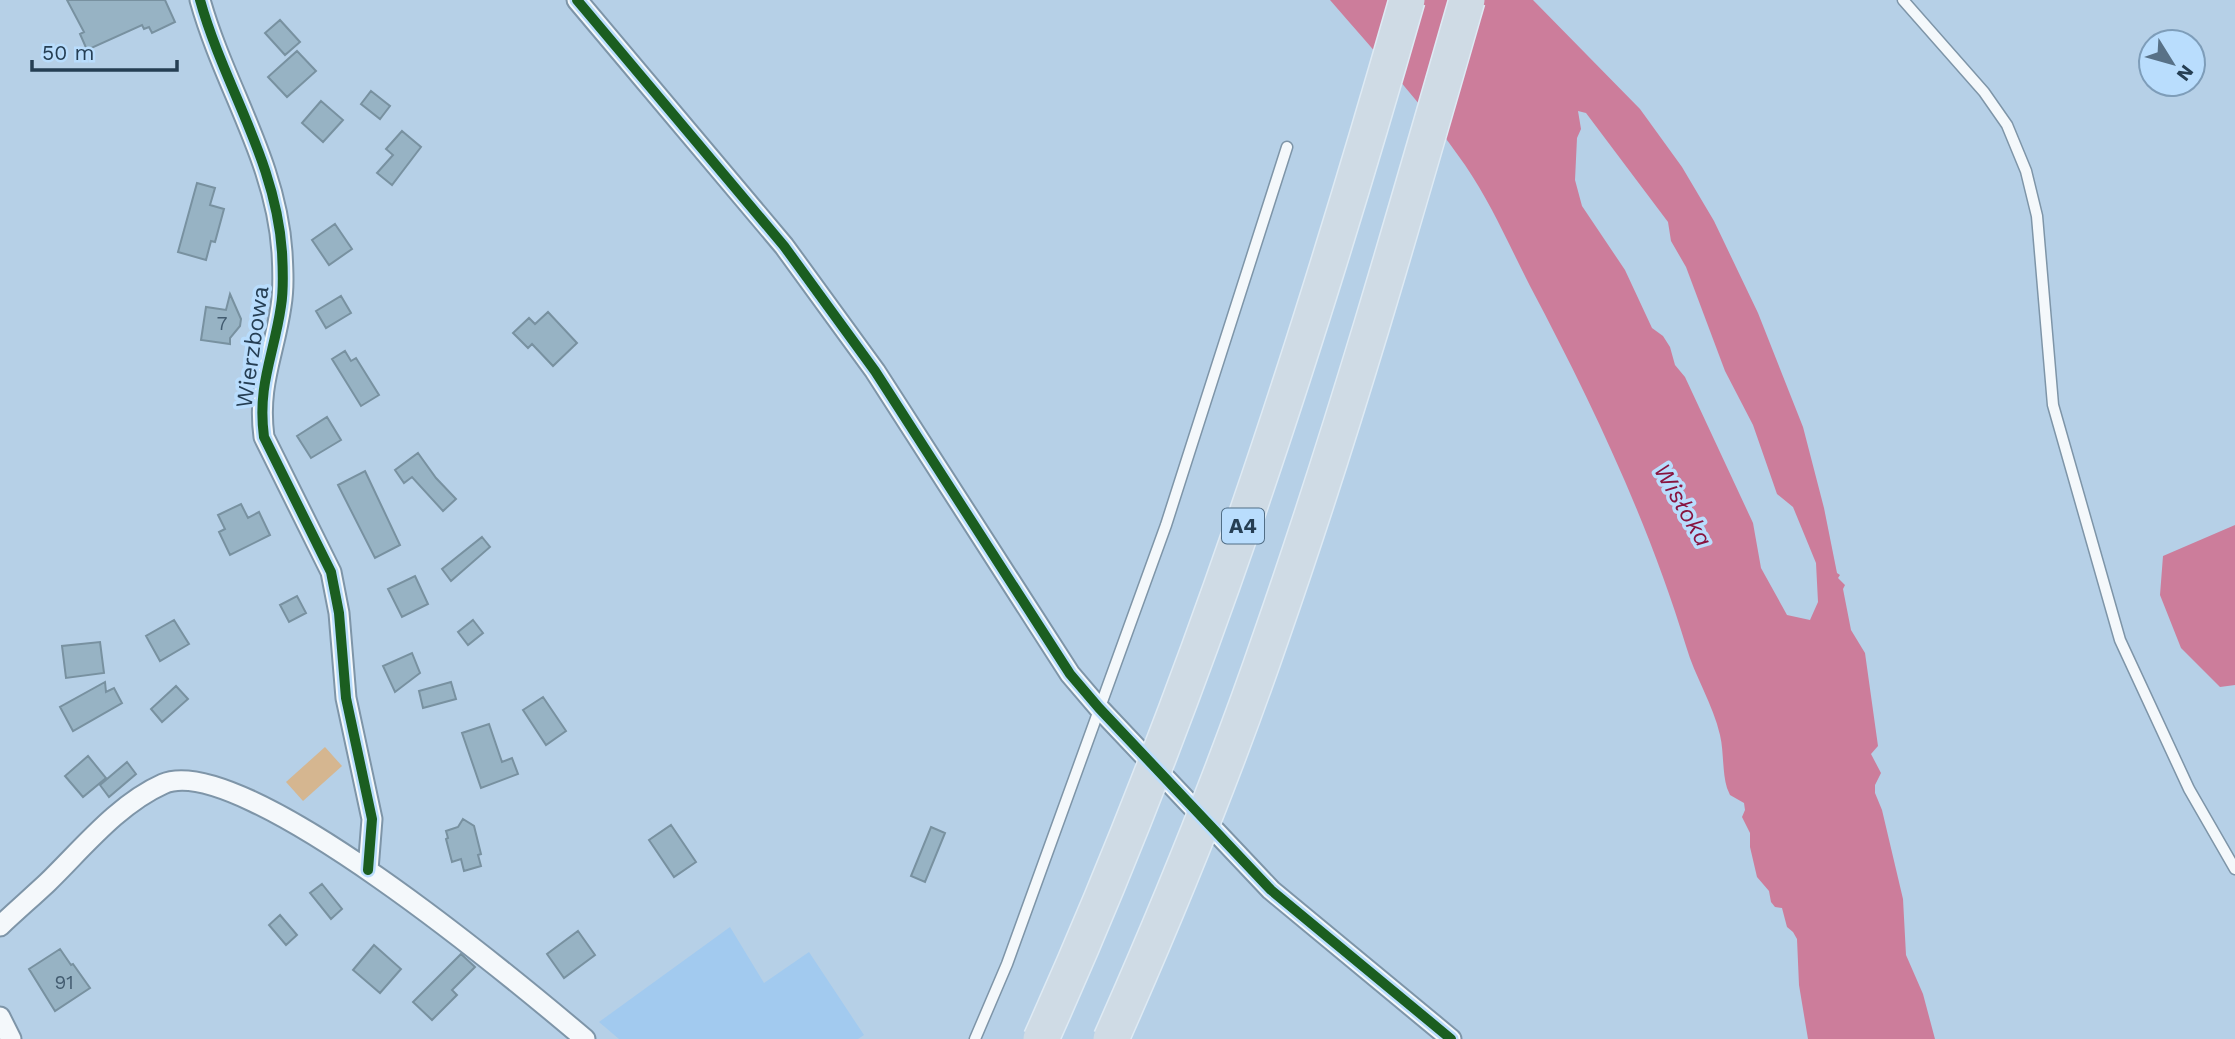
<svg xmlns="http://www.w3.org/2000/svg" width="2235" height="1039" font-family="'Work Sans',sans-serif">
<style>
.built{fill:#a2caef}
.green{fill:#d5b690}
.water{fill:#cc7d9b;fill-rule:evenodd}
.building{fill:#97b3c4;stroke:#7891a0;stroke-width:2}
.lines{fill:none;stroke-linecap:round;stroke-linejoin:round}
.service-casing{stroke:#7e95a8;stroke-width:13}
.minor-casing{stroke:#7e95a8;stroke-width:23}
.service{stroke:#f4f8fb;stroke-width:10}
.minor{stroke:#f4f8fb;stroke-width:19}
.motorway-bridge-casing{stroke:#deeaf4;stroke-width:38;stroke-linecap:butt}
.motorway-bridge{stroke:#cfdbe5;stroke-width:35}
.cycleway-casing{stroke:#b9ddfd;stroke-width:15}
.cycleway{stroke:#1b5e20;stroke-width:10}
.labels{text-anchor:middle;stroke-width:7;stroke-linejoin:round;paint-order:stroke}
.number-label{font-size:19px;fill:#425b6f}
.shield{fill:#b9ddfd;stroke:#516e86;stroke-width:2}
.shield-label{font-size:21px;font-weight:bold;fill:#253e53}
.street-label{font-size:23px;fill:#253e53;stroke:#b9ddfd}
.water-label{font-size:24px;font-style:italic;fill:#88143f;stroke:#b9ddfd}
</style>
<rect width="100%" height="100%" fill="#b6d0e7"/>
<path class="built" d="M 730,927 L 764,983 L 809,952 L 864,1035 L 858,1039 L 619,1039 L 599,1022 Z"/>
<path class="green" d="M 325,747 L 342,766 L 303,801 L 286,782 Z"/>
<path class="water" d="M 1330,0 L 1533,0 L 1640,109 L 1682,167 L 1714,221 L 1758,313 L 1803,427 L 1824,508 L 1837,573 L 1840,575 L 1838,578 L 1845,585 L 1843,589 L 1851,630 L 1865,653 L 1878,746 L 1871,754 L 1881,773 L 1875,785 L 1875,793 L 1882,810 L 1903,899 L 1906,955 L 1923,994 L 1935,1039 L 1808,1039 L 1799,985 L 1797,939 L 1793,932 L 1787,927 L 1782,908 L 1775,907 L 1771,902 L 1769,891 L 1757,877 L 1750,847 L 1750,833 L 1742,817 L 1745,810 L 1744,803 L 1730,795 L 1727,788 C 1722,771 1724,752 1720,735 C 1713,704 1695,677 1686,646 C 1648,521 1591,401 1530,286 C 1509,245 1491,203 1465,165 C 1425,107 1376,53 1330,0 ZM 1578,111 L 1586,113 L 1668,222 L 1671,241 L 1686,267 L 1725,371 L 1753,425 L 1777,494 L 1793,507 L 1816,563 L 1818,602 L 1810,620 L 1787,615 L 1761,568 L 1753,523 L 1685,377 L 1675,365 L 1670,347 L 1663,336 L 1652,328 L 1625,270 L 1582,206 L 1575,180 L 1577,138 L 1581,129 Z
M 2235,525 L 2235,685 L 2220,687 L 2181,648 L 2160,595 L 2163,556 Z"/>
<path class="building" d="M 67,0 L 165,0 L 175,22 L 152,33 L 149,27 L 144,29 L 142,25 L 87,50 L 80,34 L 84,32 Z
M 280,20 L 300,42 L 285,55 L 265,33 Z
M 297,51 L 316,71 L 287,97 L 268,77 Z
M 371,91 L 390,106 L 380,119 L 361,104 Z
M 321,101 L 343,120 L 323,142 L 302,123 Z
M 402,131 L 421,147 L 392,185 L 377,173 L 393,155 L 386,149 Z
M 197,183 L 215,188 L 210,205 L 224,209 L 215,242 L 211,241 L 206,260 L 178,252 Z
M 335,224 L 352,249 L 329,265 L 312,240 Z
M 230,294 L 241,319 L 240,326 L 230,338 L 230,344 L 201,340 L 206,307 L 226,310 Z
M 341,296 L 351,313 L 326,328 L 316,311 Z
M 548,312 L 577,343 L 553,366 L 532,344 L 528,348 L 513,333 L 529,318 L 535,324 Z
M 345,351 L 351,361 L 356,358 L 379,395 L 361,406 L 332,359 Z
M 327,417 L 341,440 L 311,458 L 297,436 Z
M 418,453 L 436,478 L 456,499 L 443,511 L 412,477 L 404,483 L 395,470 Z
M 365,471 L 400,545 L 375,558 L 338,485 Z
M 241,504 L 248,518 L 259,512 L 270,535 L 230,555 L 219,532 L 225,529 L 218,515 Z
M 482,537 L 490,547 L 451,581 L 442,569 Z
M 415,576 L 428,604 L 402,617 L 388,589 Z
M 297,596 L 306,613 L 289,622 L 280,605 Z
M 174,620 L 189,644 L 160,661 L 146,636 Z
M 473,620 L 483,633 L 468,645 L 458,632 Z
M 100,642 L 104,673 L 66,678 L 62,646 Z
M 412,653 L 420,673 L 395,692 L 383,666 Z
M 105,682 L 106,692 L 114,688 L 122,703 L 73,731 L 60,707 Z
M 451,682 L 456,699 L 423,708 L 419,691 Z
M 176,686 L 188,699 L 162,722 L 151,709 Z
M 543,697 L 566,731 L 546,745 L 523,710 Z
M 489,724 L 502,762 L 512,758 L 518,774 L 481,788 L 462,733 Z
M 88,756 L 106,778 L 83,797 L 65,776 Z
M 127,762 L 136,774 L 109,797 L 100,785 Z
M 463,819 L 474,826 L 481,854 L 478,855 L 481,866 L 464,871 L 461,859 L 452,862 L 446,839 L 448,838 L 446,831 L 458,827 Z
M 671,825 L 696,862 L 674,877 L 649,840 Z
M 931,827 L 945,833 L 925,882 L 911,876 Z
M 322,884 L 342,909 L 331,919 L 310,893 Z
M 280,915 L 297,935 L 286,945 L 269,925 Z
M 578,931 L 595,955 L 564,978 L 547,954 Z
M 374,945 L 401,969 L 380,993 L 353,970 Z
M 60,949 L 71,965 L 73,964 L 90,988 L 55,1011 L 29,969 Z
M 461,954 L 475,967 L 452,990 L 457,995 L 432,1020 L 413,1002 Z"/>
<g class="lines">
<g class="service-casing">
<path id="service" d="M 1903,0 L 1984,92 L 2007,125 L 2026,171 L 2037,216 L 2053,405 L 2120,640 L 2189,789 L 2235,869
M 975,1039 L 1007,964 L 1166,525 L 1287,147"/>
</g>
<g class="minor-casing">
<path id="minor" d="M 200,0 C 224,86 276,161 282,252 C 283,270 284,288 281,306 C 274,355 257,385 264,437 L 331,572 L 339,613 L 346,698 L 372,819 L 368,870
M 577,0 L 784,246 L 875,371 L 1070,674 L 1099,708 L 1271,890 L 1451,1039
M 0,926 C 16,911 32,897 47,883 C 82,849 118,804 163,784 C 241,749 521,985 585,1039
M 0,1017 L 11,1039"/>
</g>
<use href="#service" class="service"/>
<use href="#minor" class="minor"/>
<g class="motorway-bridge-casing">
<path id="motorway-bridge" d="M 1041,1039 C 1192,703 1306,353 1407,0
M 1111,1039 C 1170,906 1225,771 1272,634 C 1345,425 1406,212 1467,0"/>
</g>
<use href="#motorway-bridge" class="motorway-bridge"/>
<g class="cycleway-casing">
<path id="cycleway" d="M 200,0 C 224,86 276,161 282,252 C 283,270 284,288 281,306 C 274,355 257,385 264,437 L 331,572 L 339,613 L 346,698 L 372,819 L 368,870
M 577,0 L 784,246 L 875,371 L 1070,674 L 1099,708 L 1271,890 L 1451,1039"/>
</g>
<use href="#cycleway" class="cycleway"/>
</g>
<g class="labels">
<g class="number-label">
<text x="222" y="330">7</text>
<text x="64" y="989">91</text>
</g>
<rect class="shield" x="1222" y="508.5" width="42" height="35" rx="5"/>
<g class="shield-label">
<text x="1243" y="533">A4</text>
</g>
<g class="street-label">
<text transform="translate(252 347) rotate(-82)" y="8">Wierzbowa</text>
</g>
<g class="water-label">
<text transform="translate(1683 505) rotate(60)" y="8">Wisłoka</text>
</g>
</g>
<g transform="translate(2172 63) rotate(127)"><circle r="33" fill="#b9ddfd" stroke="#7e9db9" stroke-width="2"/>
<path d="M0-5L12 26L0 18L-12 26Z" fill="#587187"/>
<text y="-10" font-size="19" font-weight="bold" text-anchor="middle" fill="#253e53">N</text>
</g>
<path d="M32 60v10h145v-10" fill="none" stroke="#253e53" stroke-width="3.5"/>
<text x="42" y="60" font-size="21" fill="#253e53" stroke="#b9ddfd" stroke-width="5" paint-order="stroke">50 m</text>
</svg>
